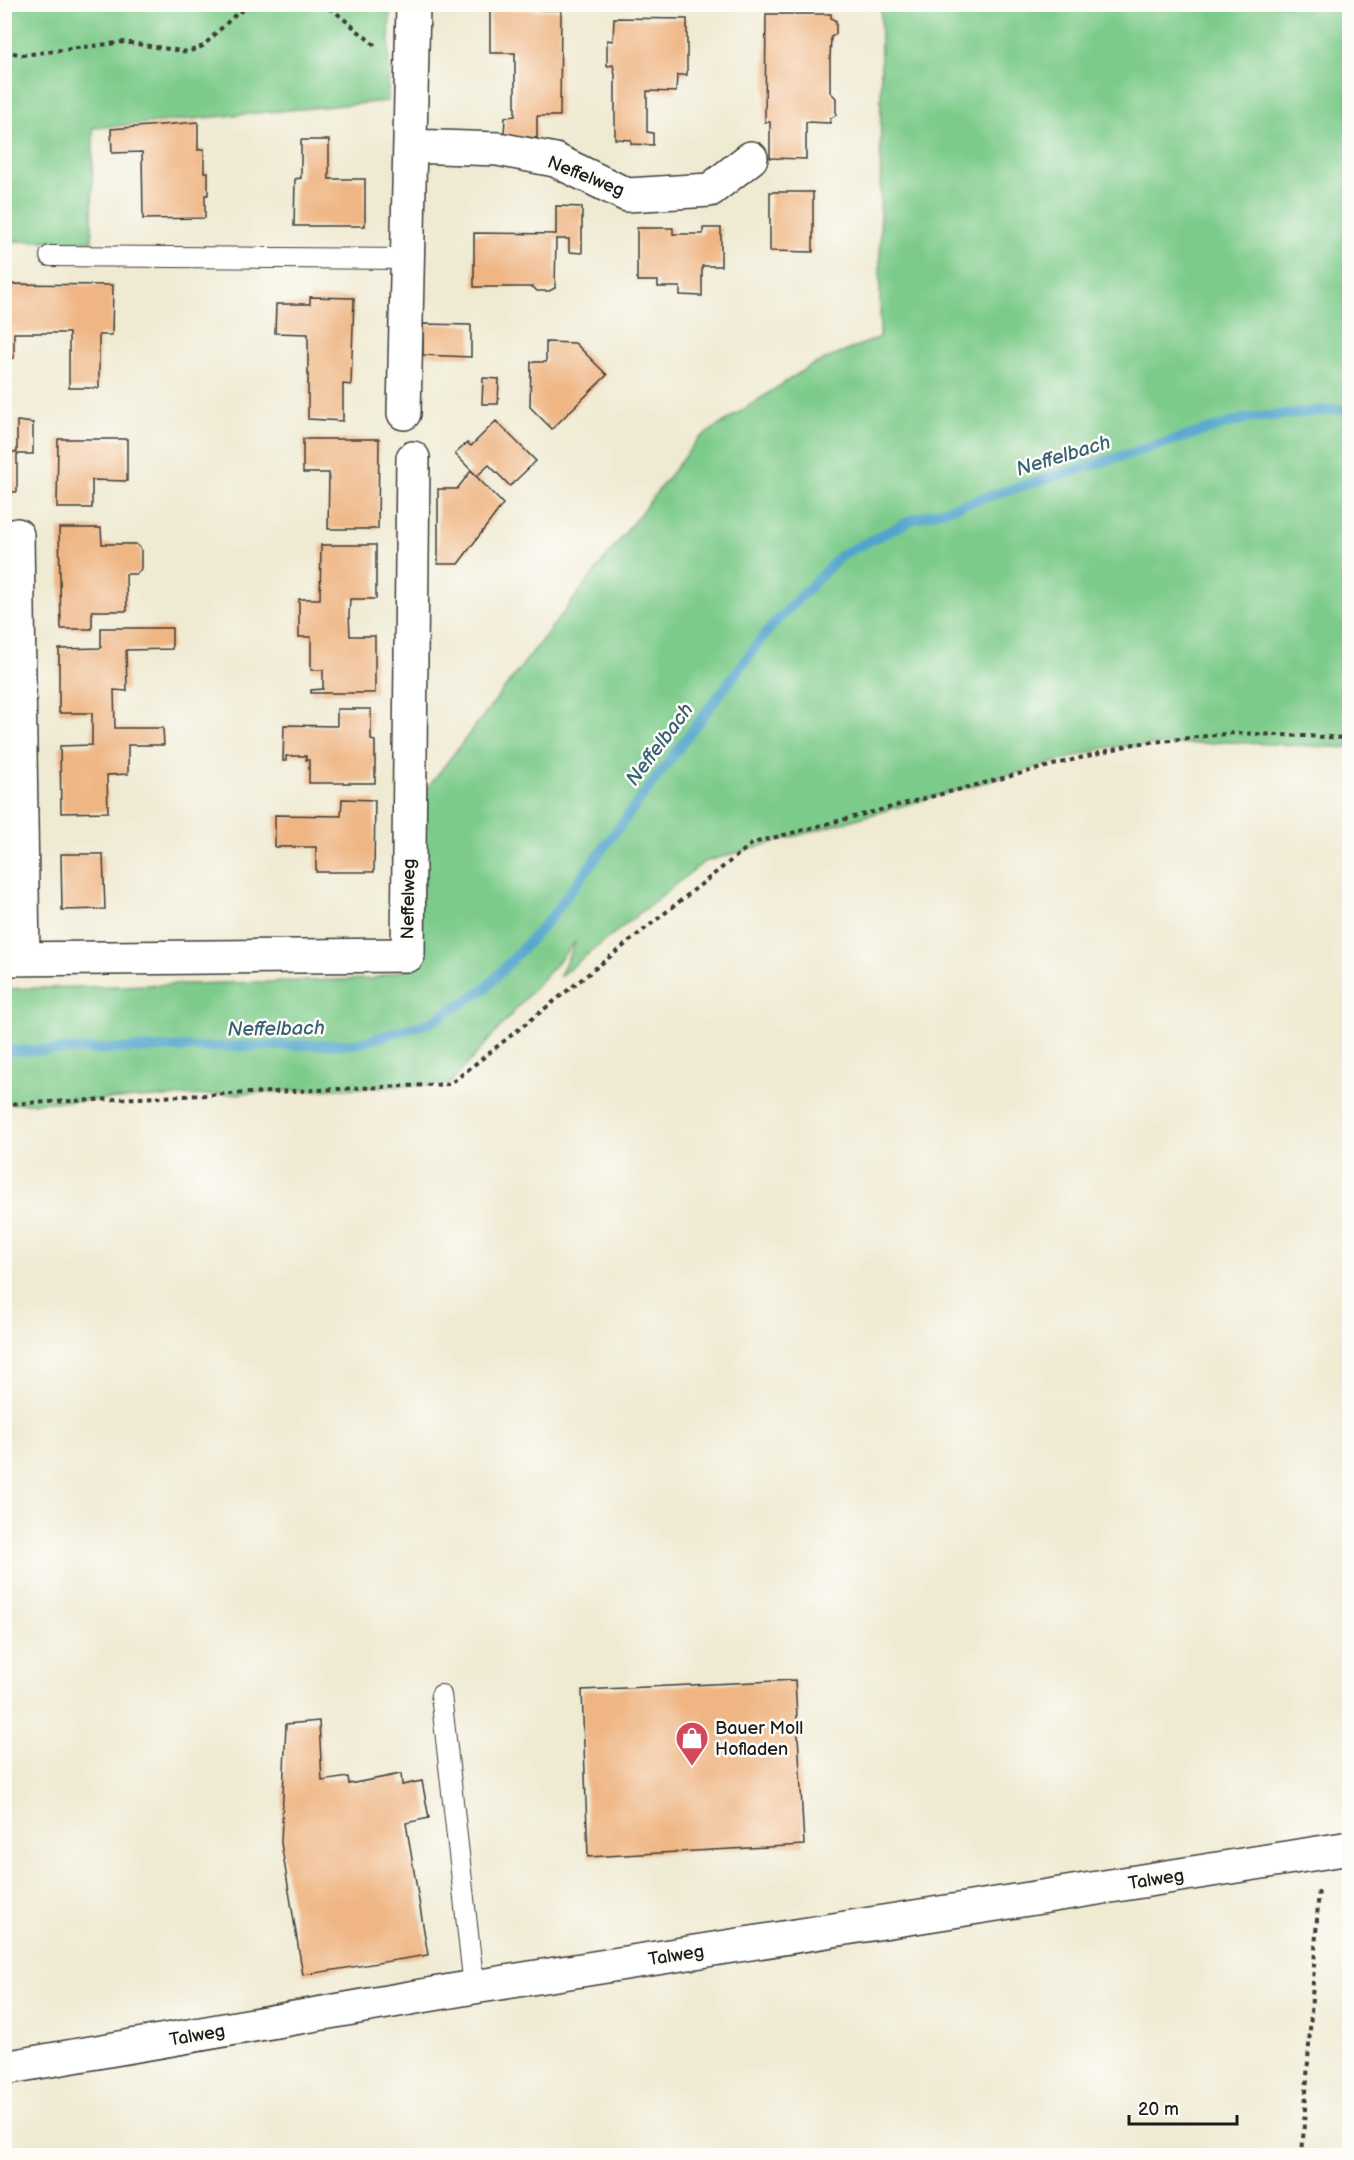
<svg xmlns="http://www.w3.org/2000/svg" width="1354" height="2160" font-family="'Balsamiq Sans',sans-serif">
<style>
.green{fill:#7dcb8a;stroke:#4c7453;stroke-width:1.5}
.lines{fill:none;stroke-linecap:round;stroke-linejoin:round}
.stream{stroke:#51a4cc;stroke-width:10}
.building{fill:#efb684}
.lane-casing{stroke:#3c3b37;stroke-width:22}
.street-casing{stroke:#3c3b37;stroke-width:36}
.path{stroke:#3c3b37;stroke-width:4;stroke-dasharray:4.5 4.5;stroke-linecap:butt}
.lane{stroke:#fff;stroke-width:20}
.street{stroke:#fff;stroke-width:33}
.labels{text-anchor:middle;stroke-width:5;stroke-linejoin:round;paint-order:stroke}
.street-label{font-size:18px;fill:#1c1c1c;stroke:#fdfcf7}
.poi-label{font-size:18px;fill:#1c1c1c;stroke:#fdfcf7;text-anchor:start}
.water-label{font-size:20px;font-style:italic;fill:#366074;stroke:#fdfcf7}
</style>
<rect width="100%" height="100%" fill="#fdfcf7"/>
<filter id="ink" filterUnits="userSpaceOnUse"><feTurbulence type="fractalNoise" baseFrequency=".0167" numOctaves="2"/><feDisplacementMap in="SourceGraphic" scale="12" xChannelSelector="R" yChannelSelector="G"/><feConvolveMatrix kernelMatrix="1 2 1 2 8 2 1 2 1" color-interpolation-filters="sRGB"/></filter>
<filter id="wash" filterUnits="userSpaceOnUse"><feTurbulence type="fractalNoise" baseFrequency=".008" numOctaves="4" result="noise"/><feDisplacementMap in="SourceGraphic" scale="24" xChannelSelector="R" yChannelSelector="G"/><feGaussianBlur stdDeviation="1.35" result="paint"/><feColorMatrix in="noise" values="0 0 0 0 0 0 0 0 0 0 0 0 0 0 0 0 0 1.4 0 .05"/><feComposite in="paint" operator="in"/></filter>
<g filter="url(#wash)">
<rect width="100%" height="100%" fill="#efead2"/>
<path class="green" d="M 5,4 L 390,5 L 388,101 L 93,128 L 92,241 L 5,241 Z
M 881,5 L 1349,5 L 1349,748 L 1231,742 L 1109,747 L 704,862 L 559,977 L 576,941 L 450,1084 L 5,1104 L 4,989 L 371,979 L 418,966 L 421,796 L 698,439 L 810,366 L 880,337 Z"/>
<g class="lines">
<path class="stream" d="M 4,1051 L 356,1044 L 429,1023 L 485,989 L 548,921 L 769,629 L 841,555 L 914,519 L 1247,418 L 1350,408"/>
</g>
<g id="blocks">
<path class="building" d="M 490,9 L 561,10 L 560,116 L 537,116 L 537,138 L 504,135 L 505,117 L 515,116 L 515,53 L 490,53 Z
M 766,14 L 831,14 L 831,18 L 836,21 L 836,34 L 831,37 L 830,58 L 830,92 L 836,98 L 836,115 L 830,119 L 830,123 L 806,122 L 806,159 L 770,158 L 770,122 L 765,122 Z
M 614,18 L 687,19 L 687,75 L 677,75 L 676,92 L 647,91 L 647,132 L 653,133 L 653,145 L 631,144 L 631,140 L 615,139 L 615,75 L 613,65 L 607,66 L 607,40 L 613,41 Z
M 198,122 L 198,150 L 204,149 L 204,172 L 208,172 L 208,195 L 205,195 L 205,218 L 143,219 L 142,152 L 112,153 L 111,129 Z
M 301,140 L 329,140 L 329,179 L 365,179 L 365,226 L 294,226 L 295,179 L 301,178 Z
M 770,192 L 813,192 L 813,252 L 770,251 Z
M 556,206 L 582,207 L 582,253 L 569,252 L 569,239 L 556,239 L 555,288 L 549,291 L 537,291 L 533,287 L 474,287 L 474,233 L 556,234 Z
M 637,228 L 673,228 L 673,234 L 703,234 L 703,228 L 721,228 L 721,266 L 702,266 L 702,296 L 680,295 L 680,287 L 658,287 L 658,281 L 637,281 Z
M 4,284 L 113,285 L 112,335 L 99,335 L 99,388 L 69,388 L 69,333 L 14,333 L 14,358 L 4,358 Z
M 310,297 L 354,298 L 351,385 L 343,384 L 343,421 L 308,419 L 308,334 L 275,333 L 276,304 L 310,304 Z
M 423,324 L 471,325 L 471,357 L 423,355 Z
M 546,342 L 575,343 L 607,375 L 552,429 L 530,407 L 531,362 L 546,362 Z
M 483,378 L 499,379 L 498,404 L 482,404 Z
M 17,421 L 33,423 L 33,454 L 17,454 L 17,492 L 5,492 L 5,452 L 17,452 Z
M 496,421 L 536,461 L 510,486 L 489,465 L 477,476 L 455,454 L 467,443 L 471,446 Z
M 58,439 L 127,439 L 127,481 L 92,480 L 92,508 L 57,508 Z
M 303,439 L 379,439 L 378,529 L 328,529 L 329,473 L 303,473 Z
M 471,471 L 503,504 L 458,564 L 438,564 L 438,489 L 457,489 Z
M 59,528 L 101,528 L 102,544 L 136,544 L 141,549 L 141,569 L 137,574 L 126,574 L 127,611 L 92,611 L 92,629 L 61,629 Z
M 321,545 L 376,545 L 376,599 L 350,599 L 349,614 L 350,636 L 375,636 L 375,693 L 311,693 L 311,690 L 323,689 L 323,670 L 311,670 L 311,637 L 299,637 L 299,599 L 320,599 Z
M 101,628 L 172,628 L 172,649 L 126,650 L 127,691 L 114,690 L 115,728 L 163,728 L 164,745 L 128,745 L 128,774 L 107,775 L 108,812 L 61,813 L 60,746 L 92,745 L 92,713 L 59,713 L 59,649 L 101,648 Z
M 337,709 L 371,709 L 371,740 L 375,741 L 375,783 L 309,783 L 309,760 L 306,760 L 306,756 L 286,756 L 286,761 L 283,761 L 284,725 L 337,726 Z
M 342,799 L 375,800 L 374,872 L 316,872 L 316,847 L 275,847 L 275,815 L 341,816 Z
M 61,854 L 103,854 L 105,909 L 62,910 Z
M 795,1680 L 804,1845 L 588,1857 L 582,1690 Z
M 319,1721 L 322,1781 L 348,1777 L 349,1784 L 401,1774 L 402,1785 L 422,1781 L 429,1818 L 406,1823 L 428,1955 L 303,1975 L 281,1843 L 286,1724 Z"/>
</g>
</g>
<g filter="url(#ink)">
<use href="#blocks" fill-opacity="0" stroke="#3c3b37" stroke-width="1.5"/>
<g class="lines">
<g class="lane-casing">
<path id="lane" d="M 50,256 L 408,259
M 441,1695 L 474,1987"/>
</g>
<g class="street-casing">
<path id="street" d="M 410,146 L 498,149 L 555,160 L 627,195 L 710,190 L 751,158
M 404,413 L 413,4
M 17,535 L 23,959
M 4,959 L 408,955 L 413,458
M 4,2068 L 474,1987 L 1350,1848"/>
</g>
<path class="path" d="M 312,4 L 333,10 L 377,47
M 4,51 L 23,55 L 124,42 L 188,52 L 203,46 L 237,13 L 256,4
M 4,1104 L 450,1084 L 753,843 L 1134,744 L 1234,733 L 1350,738
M 1302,2156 L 1319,1887"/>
<use href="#lane" class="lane"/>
<use href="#street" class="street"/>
</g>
</g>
<defs>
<g id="shop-pin" transform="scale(1.725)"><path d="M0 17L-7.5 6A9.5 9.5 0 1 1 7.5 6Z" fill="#d1495b" stroke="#fdfcf7"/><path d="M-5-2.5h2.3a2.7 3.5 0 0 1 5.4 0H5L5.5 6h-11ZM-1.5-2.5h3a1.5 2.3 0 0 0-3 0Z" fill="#fff"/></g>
</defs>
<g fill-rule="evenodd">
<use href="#shop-pin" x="692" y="1738"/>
</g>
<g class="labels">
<g class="street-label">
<text transform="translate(586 176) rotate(22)" y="6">Neffelweg</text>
<text transform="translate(408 899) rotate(-89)" y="6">Neffelweg</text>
<text transform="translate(1156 1879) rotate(-9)" y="6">Talweg</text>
<text transform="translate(676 1955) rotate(-9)" y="6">Talweg</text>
<text transform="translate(197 2035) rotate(-10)" y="6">Talweg</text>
</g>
<g class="poi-label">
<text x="715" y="1734">Bauer Moll<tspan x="715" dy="21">Hofladen</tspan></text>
</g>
<g class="water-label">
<text transform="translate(1063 455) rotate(-17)" y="7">Neffelbach</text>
<text transform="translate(659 744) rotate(-53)" y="7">Neffelbach</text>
<text transform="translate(276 1028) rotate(-1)" y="7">Neffelbach</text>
</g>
</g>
<rect width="1354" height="2160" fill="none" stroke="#fdfcf7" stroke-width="24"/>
<path d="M1129 2115v9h108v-9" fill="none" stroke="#1c1c1c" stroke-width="3"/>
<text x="1138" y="2115" font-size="18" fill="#1c1c1c" stroke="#fdfcf7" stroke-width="4.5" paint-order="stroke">20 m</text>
</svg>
